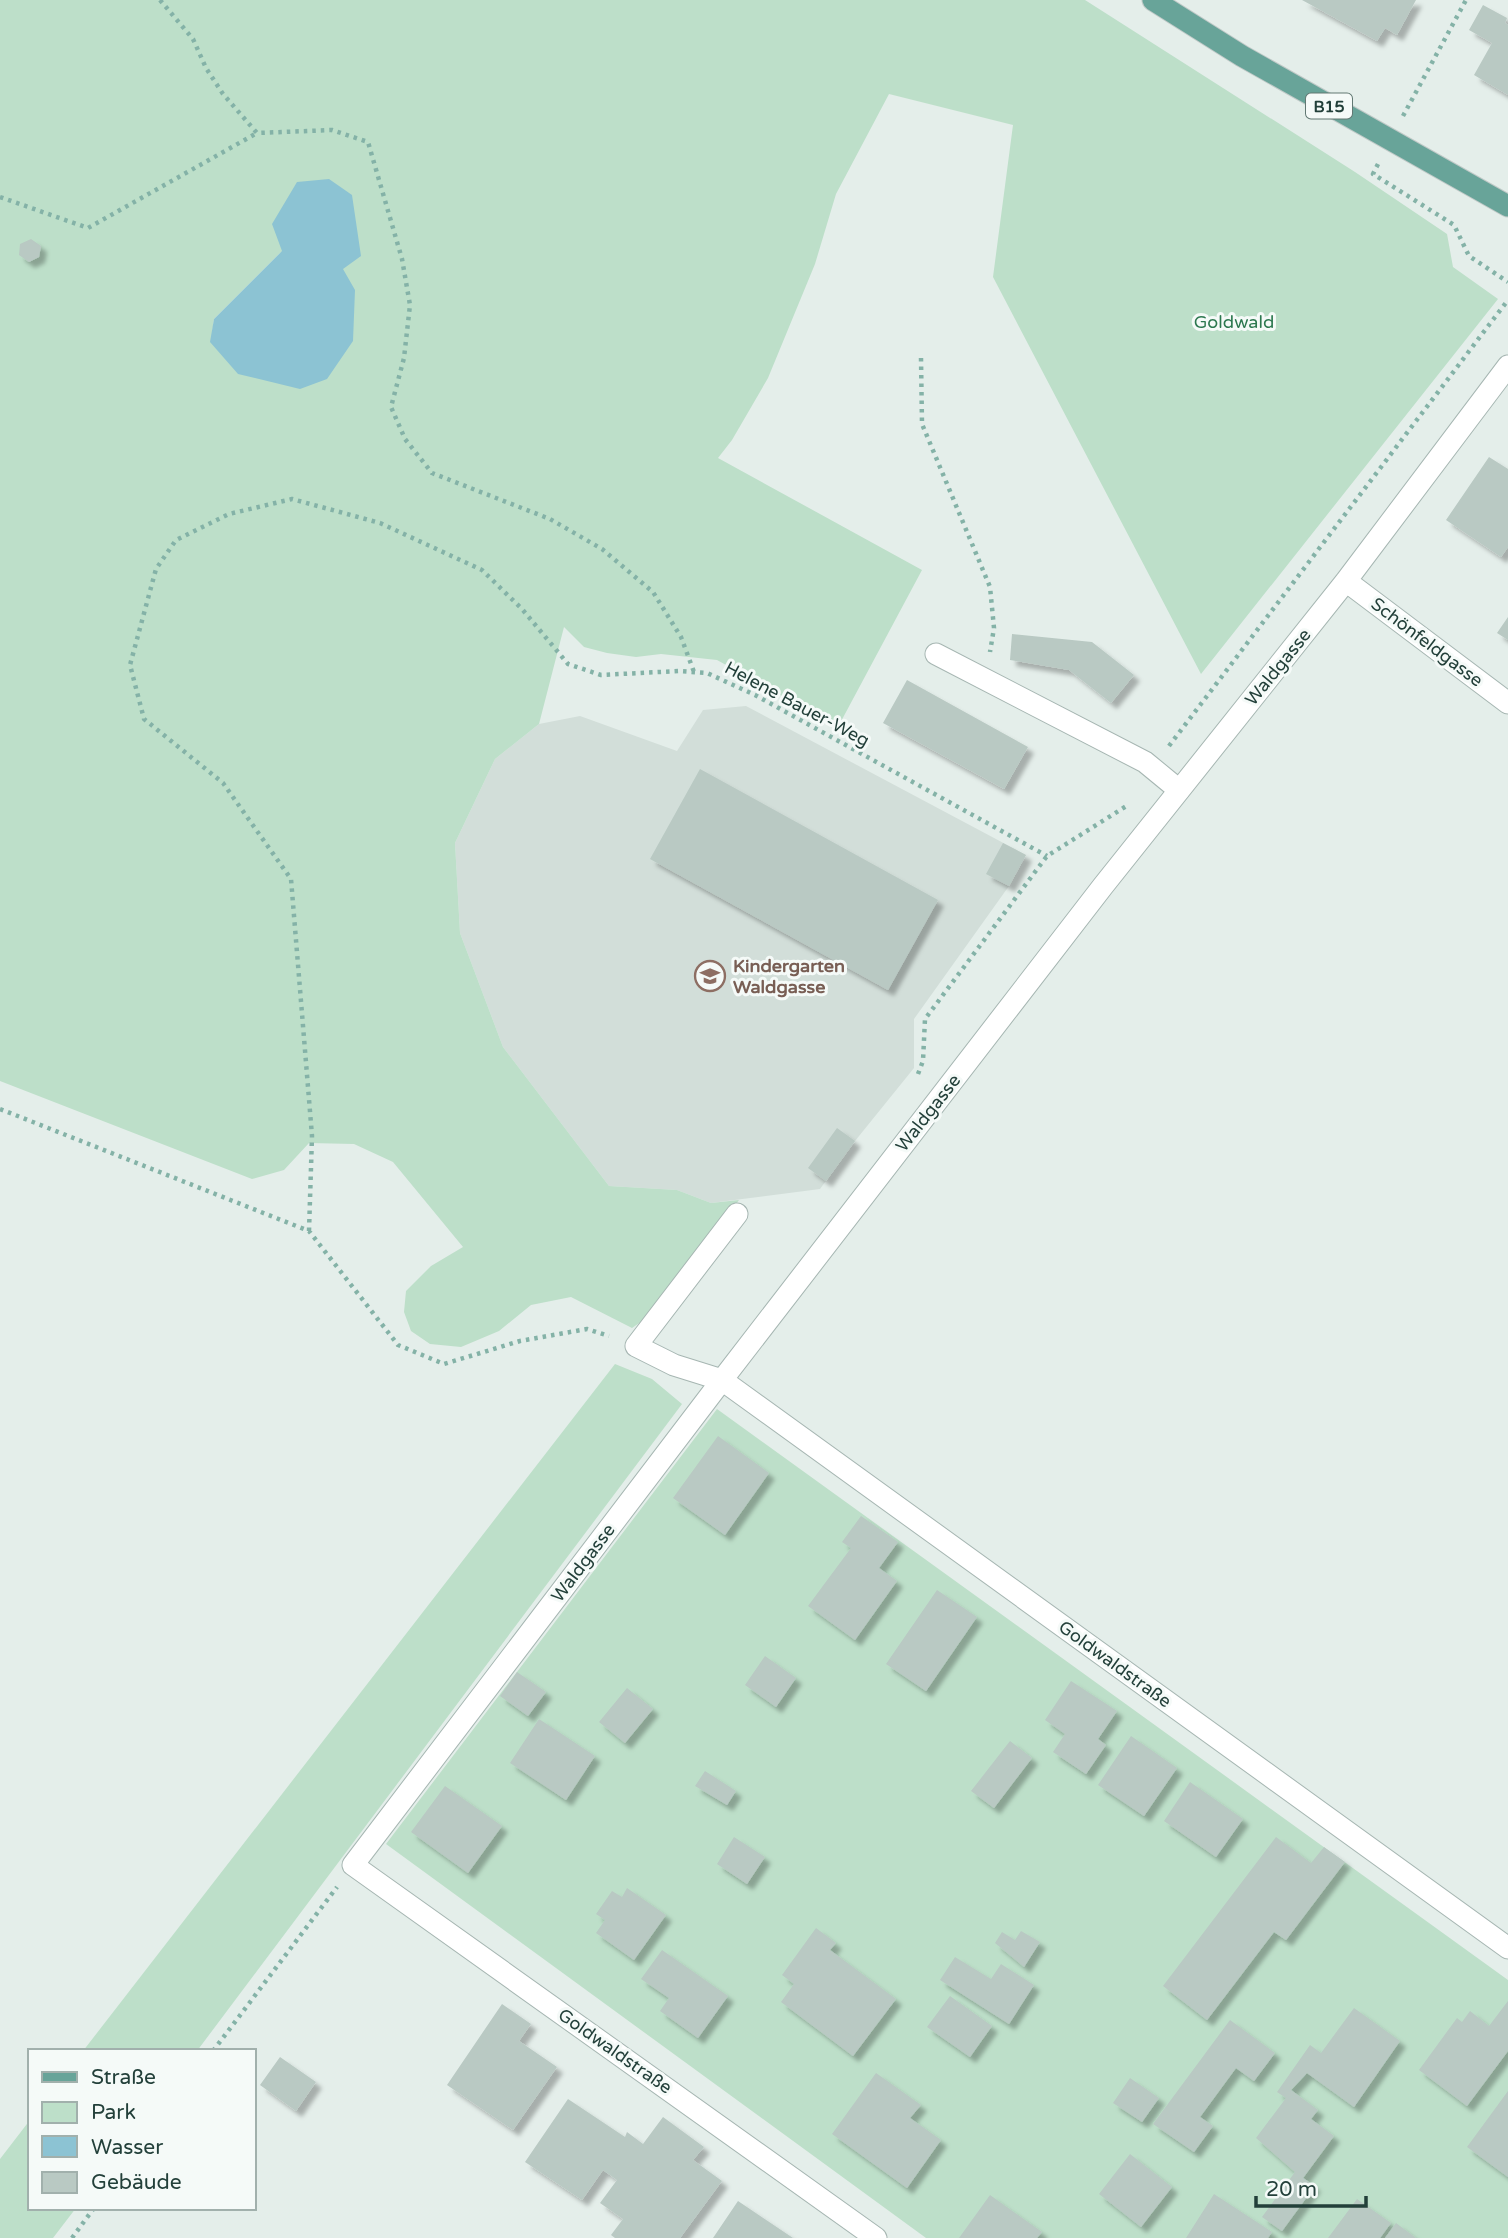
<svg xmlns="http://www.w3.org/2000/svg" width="1508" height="2238" font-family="'Varela Round',sans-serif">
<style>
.built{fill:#d2ded9}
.green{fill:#bddfc9;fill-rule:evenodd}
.water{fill:#8cc3d3}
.building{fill:#b9c9c3;filter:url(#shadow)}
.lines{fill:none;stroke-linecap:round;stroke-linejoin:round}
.lane-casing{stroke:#a6b6b2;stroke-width:23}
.street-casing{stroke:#a6b6b2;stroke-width:23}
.primary-casing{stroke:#c1cac8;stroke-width:23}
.path{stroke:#84b2a7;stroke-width:4.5;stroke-dasharray:3.5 5;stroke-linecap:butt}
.lane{stroke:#fff;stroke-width:21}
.street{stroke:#fff;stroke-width:21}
.primary{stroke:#68a499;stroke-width:21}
.labels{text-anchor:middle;stroke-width:6;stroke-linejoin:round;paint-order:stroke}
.shield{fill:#f5faf8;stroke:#627873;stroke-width:2}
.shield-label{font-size:16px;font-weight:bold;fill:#23403a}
.park-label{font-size:18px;fill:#2c784f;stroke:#f5faf8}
.street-label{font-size:18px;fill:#23403a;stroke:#f5faf8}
.education-label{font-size:18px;font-weight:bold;fill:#785e54;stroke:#f5faf8;text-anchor:start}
</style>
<defs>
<filter id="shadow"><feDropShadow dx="6" dy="6" stdDeviation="2" flood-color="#0004"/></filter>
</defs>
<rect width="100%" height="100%" fill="#e4eeea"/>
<path class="built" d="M 746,706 L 1026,855 L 1009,886 L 914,1019 L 914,1068 L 855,1141 L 820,1189 L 711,1203 L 677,1190 L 609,1186 L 503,1047 L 460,933 L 455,843 L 495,759 L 539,724 L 580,716 L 677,751 L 703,710 Z"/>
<path class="green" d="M 0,0 L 1085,0 L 1355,172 L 1447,234 L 1453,267 L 1498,299 L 1201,674 L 993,277 L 1013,125 L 889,94 L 836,194 L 815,264 L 768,378 L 732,440 L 718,458 L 922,570 L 838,727 L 717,660 L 661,654 L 636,657 L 607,653 L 584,647 L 564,627 L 539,724 L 495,759 L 455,843 L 460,933 L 503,1047 L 609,1186 L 677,1190 L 711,1203 L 739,1200 L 657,1311 L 632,1328 L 571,1297 L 531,1305 L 499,1331 L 461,1347 L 430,1344 L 411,1331 L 404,1312 L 406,1291 L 431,1266 L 463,1247 L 393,1162 L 354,1144 L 309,1143 L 284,1170 L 252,1179 L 0,1081 ZM 282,251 L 211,342 L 214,319 Z
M 615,1364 L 652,1379 L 682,1404 L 197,2051 L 83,2051 Z
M 717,1409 L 1508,1980 L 1508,2238 L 926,2238 L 386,1844 Z
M 30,2120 L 30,2208 L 76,2208 L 53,2238 L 0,2238 L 0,2159 Z"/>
<path class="water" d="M 329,179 L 352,195 L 361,256 L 343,269 L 355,290 L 353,341 L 327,379 L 300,389 L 238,374 L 210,342 L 214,319 L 282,251 L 272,224 L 297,182 Z"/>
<path class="building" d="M 1302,0 L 1416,0 L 1397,35 L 1385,28 L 1377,41 Z
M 1483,5 L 1507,18 L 1505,23 L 1508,25 L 1508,95 L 1474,75 L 1492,43 L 1469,30 Z
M 31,239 L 41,246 L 39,257 L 29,262 L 19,255 L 20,244 Z
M 1489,457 L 1508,469 L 1508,547 L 1501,557 L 1446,520 Z
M 1508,617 L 1508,640 L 1497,633 Z
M 1012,634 L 1092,642 L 1134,675 L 1111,703 L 1069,670 L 1010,660 Z
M 907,680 L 1028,747 L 1004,789 L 883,723 Z
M 700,769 L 938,900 L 888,990 L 650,859 Z
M 1003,843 L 1026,855 L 1009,886 L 986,874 Z
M 837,1128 L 855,1141 L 826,1181 L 808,1168 Z
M 718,1436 L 769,1473 L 725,1535 L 673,1498 Z
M 861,1516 L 898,1542 L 879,1568 L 897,1581 L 855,1640 L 808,1606 L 851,1548 L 842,1542 Z
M 937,1590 L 977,1617 L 926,1691 L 886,1664 Z
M 765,1656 L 796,1678 L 776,1707 L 745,1685 Z
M 517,1672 L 546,1692 L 528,1716 L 500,1696 Z
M 1071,1681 L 1117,1711 L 1098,1739 L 1106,1745 L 1086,1774 L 1053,1752 L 1065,1734 L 1045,1720 Z
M 627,1688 L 653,1709 L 625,1743 L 599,1722 Z
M 539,1719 L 595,1756 L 566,1800 L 510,1763 Z
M 1131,1736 L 1177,1768 L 1144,1816 L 1098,1785 Z
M 1010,1741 L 1032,1758 L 994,1808 L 971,1791 Z
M 705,1771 L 736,1791 L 727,1805 L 695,1786 Z
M 1190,1782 L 1243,1819 L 1216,1857 L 1164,1821 Z
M 445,1786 L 502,1826 L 468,1873 L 411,1832 Z
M 734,1837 L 765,1857 L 747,1884 L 717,1864 Z
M 1276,1837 L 1311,1863 L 1324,1847 L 1345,1862 L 1286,1940 L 1274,1932 L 1207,2020 L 1163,1986 Z
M 627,1888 L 666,1915 L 634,1960 L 596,1933 L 605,1920 L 596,1914 L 612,1891 L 622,1897 Z
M 816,1928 L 836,1943 L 830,1950 L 896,1999 L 853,2056 L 781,2002 L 794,1984 L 782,1975 Z
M 1021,1931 L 1040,1942 L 1024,1967 L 995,1943 L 1002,1932 L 1015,1940 Z
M 662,1950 L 728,1996 L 698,2038 L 660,2011 L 669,1998 L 641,1979 Z
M 955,1957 L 991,1979 L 1001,1964 L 1034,1985 L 1009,2024 L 940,1980 Z
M 950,1996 L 992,2026 L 970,2057 L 927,2027 Z
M 1508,2001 L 1508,2051 L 1467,2106 L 1419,2070 L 1457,2018 L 1462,2022 L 1470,2011 L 1489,2026 Z
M 502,2004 L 531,2024 L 519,2041 L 557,2067 L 513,2130 L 447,2085 Z
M 1354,2008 L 1400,2041 L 1354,2107 L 1307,2073 L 1291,2090 L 1318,2110 L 1311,2119 L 1334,2136 L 1303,2178 L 1315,2186 L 1282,2231 L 1262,2217 L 1295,2172 L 1256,2138 L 1286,2098 L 1277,2092 L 1310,2045 L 1321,2053 Z
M 1230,2020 L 1275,2053 L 1254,2081 L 1236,2068 L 1200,2117 L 1213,2126 L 1194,2152 L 1153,2124 Z
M 280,2057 L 316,2082 L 296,2111 L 260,2085 Z
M 876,2073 L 921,2105 L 910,2118 L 941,2140 L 907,2188 L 832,2134 Z
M 1130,2078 L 1159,2098 L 1142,2122 L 1113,2103 Z
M 1508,2091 L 1508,2177 L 1467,2147 Z
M 568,2099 L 625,2137 L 627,2132 L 643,2144 L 663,2117 L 704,2147 L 693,2160 L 722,2181 L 680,2238 L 615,2238 L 611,2235 L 623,2219 L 600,2203 L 617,2180 L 603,2170 L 582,2200 L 525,2162 Z
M 1130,2154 L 1172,2187 L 1141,2227 L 1099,2194 Z
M 1214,2194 L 1272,2232 L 1268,2238 L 1186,2238 Z
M 990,2195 L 1042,2232 L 1037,2238 L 959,2238 Z
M 1357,2199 L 1391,2223 L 1380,2238 L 1328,2238 Z
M 738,2201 L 793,2238 L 713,2238 Z
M 1396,2223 L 1416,2238 L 1385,2238 Z"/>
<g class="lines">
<g class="lane-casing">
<path id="lane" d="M 936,654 L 1145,762 L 1179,790
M 722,1380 L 674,1365 L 636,1346 L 737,1214"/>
</g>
<g class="street-casing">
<path id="street" d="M 1346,581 L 1508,703
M 722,1380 L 1508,1948
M 876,2238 L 353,1865 L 722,1380 L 1103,886 L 1346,581 L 1508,366"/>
</g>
<g class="primary-casing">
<path id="primary" d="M 1153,0 L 1242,56 L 1508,206"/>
</g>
<path class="path" d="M 160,0 L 193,39 L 206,68 L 223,94 L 257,133 L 332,130 L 368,142 L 402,259 L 410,305 L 404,358 L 391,407 L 405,439 L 432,473 L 550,519 L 602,549 L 653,592 L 681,637 L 694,672
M 1403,116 L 1466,0
M 1378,164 L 1373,174 L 1454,225 L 1469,256 L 1508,282
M 0,197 L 88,228 L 257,133
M 921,358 L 922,424 L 990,587 L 994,628 L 990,652
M 1169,746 L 1508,300
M 918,1074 L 923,1061 L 925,1019 L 1047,856 L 1128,805
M 0,1109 L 309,1231 L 398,1345 L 444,1364 L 520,1341 L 587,1329 L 609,1336
M 309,1231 L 312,1136 L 291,879 L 223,783 L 144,719 L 130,665 L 156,569 L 176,540 L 229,514 L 292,499 L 380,523 L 482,570 L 522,609 L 568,664 L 601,675 L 679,671 L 707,673 L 755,695 L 1047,856
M 213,2051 L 337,1887
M 72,2238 L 94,2208"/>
<use href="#lane" class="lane"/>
<use href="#street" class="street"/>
<use href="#primary" class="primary"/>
</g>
<defs>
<g id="school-ring" transform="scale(1.575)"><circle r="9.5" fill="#f5faf8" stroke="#8d6e63" stroke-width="1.5"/><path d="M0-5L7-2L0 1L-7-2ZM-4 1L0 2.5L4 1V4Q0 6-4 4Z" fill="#8d6e63"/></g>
</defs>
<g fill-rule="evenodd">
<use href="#school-ring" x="710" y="976"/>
</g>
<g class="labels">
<rect class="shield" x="1306" y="93.5" width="46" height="25" rx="5"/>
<g class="shield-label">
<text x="1329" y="112">B15</text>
</g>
<g class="park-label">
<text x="1234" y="328">Goldwald</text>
</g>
<g class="street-label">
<text transform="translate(1427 642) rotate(37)" y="6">Schönfeldgasse</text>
<text transform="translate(1278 667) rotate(-51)" y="6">Waldgasse</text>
<text transform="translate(797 704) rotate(28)" y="6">Helene Bauer-Weg</text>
<text transform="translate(928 1113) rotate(-52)" y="6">Waldgasse</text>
<text transform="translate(583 1563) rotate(-53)" y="6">Waldgasse</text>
<text transform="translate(1115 1664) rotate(36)" y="6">Goldwaldstraße</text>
<text transform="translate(615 2051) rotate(35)" y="6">Goldwaldstraße</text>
</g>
<g class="education-label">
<text x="733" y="972">Kindergarten<tspan x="733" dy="21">Waldgasse</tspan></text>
</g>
</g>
<rect x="28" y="2049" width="228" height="161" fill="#f5faf8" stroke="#a1b0ac" stroke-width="2"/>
<rect x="42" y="2072" width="35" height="10" fill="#68a499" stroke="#a1b0ac" stroke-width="2"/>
<text x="91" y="2084" font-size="21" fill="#23403a">Straße</text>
<rect x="42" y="2102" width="35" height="21" fill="#bddfc9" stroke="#a1b0ac" stroke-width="2"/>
<text x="91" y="2119" font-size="21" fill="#23403a">Park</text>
<rect x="42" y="2136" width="35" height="21" fill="#8cc3d3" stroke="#a1b0ac" stroke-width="2"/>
<text x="91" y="2154" font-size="21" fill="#23403a">Wasser</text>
<rect x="42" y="2172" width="35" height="21" fill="#b9c9c3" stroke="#a1b0ac" stroke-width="2"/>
<text x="91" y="2189" font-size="21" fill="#23403a">Gebäude</text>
<path d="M1256 2196v10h110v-10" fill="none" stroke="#23403a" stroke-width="3.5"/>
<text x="1266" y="2196" font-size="21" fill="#23403a" stroke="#f5faf8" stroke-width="5" paint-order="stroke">20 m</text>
</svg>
